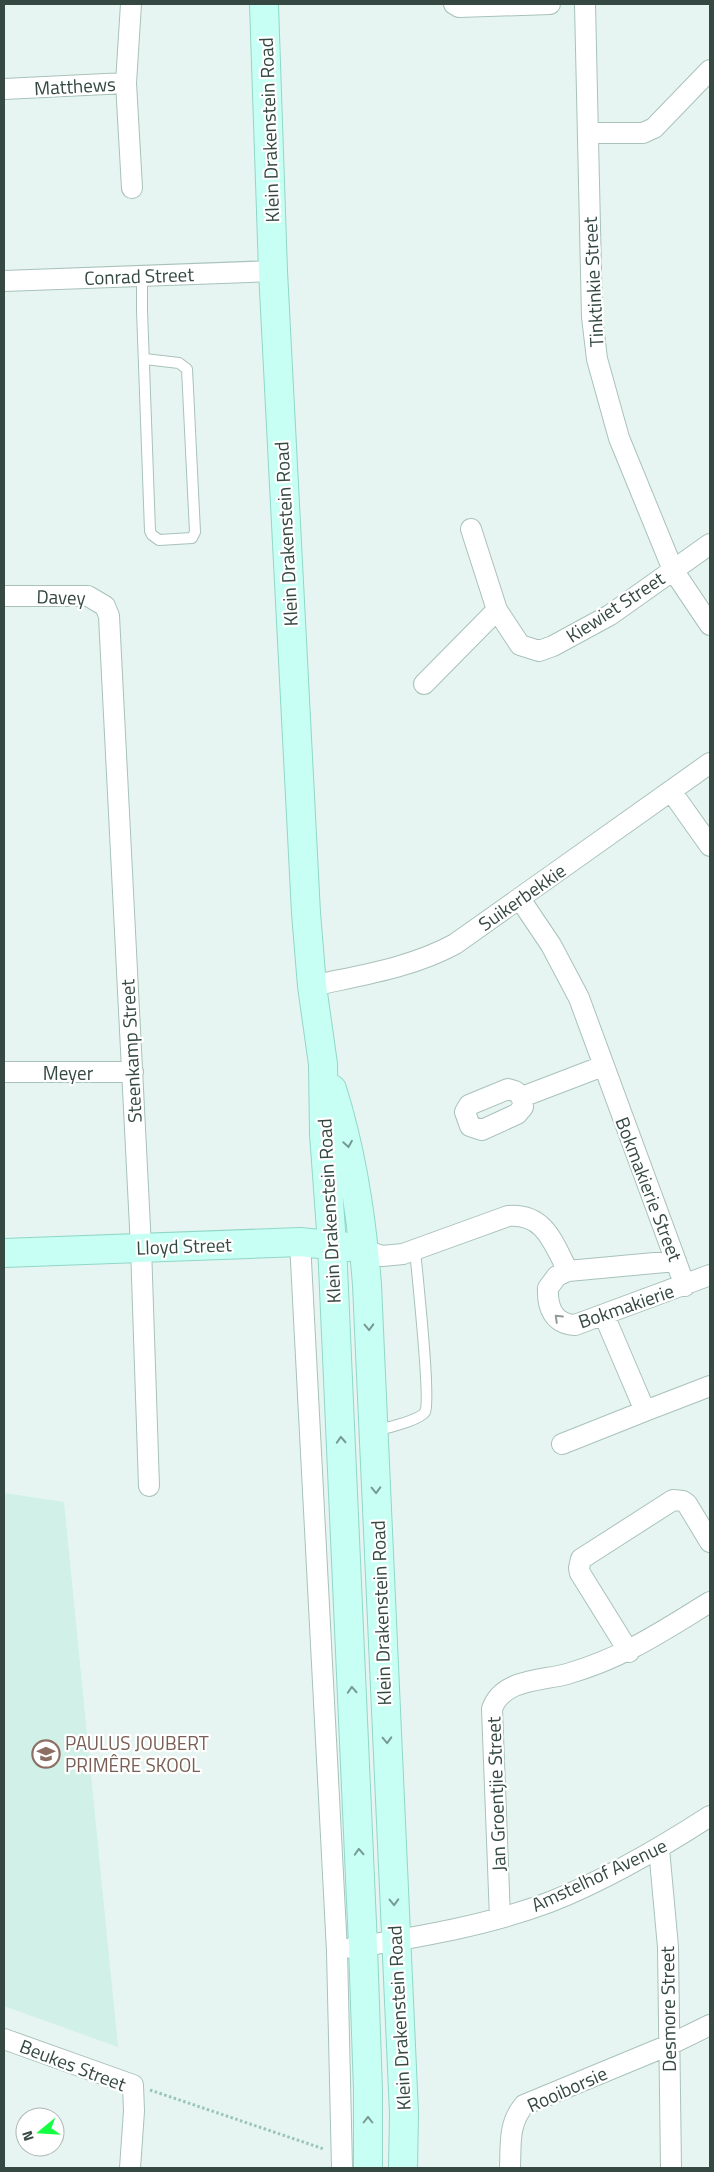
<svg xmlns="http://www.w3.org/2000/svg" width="714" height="2172" font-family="'Titillium Web',sans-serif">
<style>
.education{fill:#d0f0e8}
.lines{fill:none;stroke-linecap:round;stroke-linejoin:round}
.lane-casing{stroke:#a8c2ba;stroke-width:12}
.street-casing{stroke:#a8c2ba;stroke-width:22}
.secondary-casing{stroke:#90d7c7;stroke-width:30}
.path{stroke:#98c5b7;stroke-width:3;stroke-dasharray:2.5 2.5;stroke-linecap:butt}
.lane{stroke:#fff;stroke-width:10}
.street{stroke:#fff;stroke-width:20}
.secondary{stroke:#c7fff4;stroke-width:28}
.oneway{stroke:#779b92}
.oneway2{stroke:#909b97}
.labels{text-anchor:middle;stroke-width:4.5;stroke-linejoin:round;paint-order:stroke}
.street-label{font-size:19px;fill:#354942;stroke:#fff}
.education-label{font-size:19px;fill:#785e54;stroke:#fff;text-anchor:start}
</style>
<rect width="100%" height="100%" fill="#e7f5f2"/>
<path class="education" d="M 4,1493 L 64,1502 L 118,2047 L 4,2006 Z"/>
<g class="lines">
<g class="lane-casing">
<path id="lane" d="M 142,275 L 142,310 L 150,531 L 152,535 L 159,540 L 192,538 L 195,532 L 187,369 L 179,363 L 145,359
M 375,1431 C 385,1428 419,1421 425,1412 C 431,1401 417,1272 415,1250"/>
</g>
<g class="street-casing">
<path id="street" d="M 454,4 L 459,7 L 550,4
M 585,4 L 592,317 L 597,359 L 619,438 L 673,570 L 710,625
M 126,83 L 132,188
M 4,89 L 126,83 L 131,4
M 589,133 L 643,133 L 654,128 L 710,70
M 4,281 L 273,271
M 471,529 L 497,610 L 520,645 L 539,651 L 553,646 L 610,615 L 710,544
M 4,596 L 88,596 L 105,606 L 109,616 L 141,1247 L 149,1486
M 424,684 L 497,610
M 671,791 L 710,846
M 520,899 L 551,945 L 579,998 L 685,1286
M 312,986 C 361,975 411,968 455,944 L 710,763
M 4,1072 L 133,1072
M 522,1097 L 515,1091 L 508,1089 L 469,1105 L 465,1112 L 470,1126 L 482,1130 L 517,1114 L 523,1107 L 522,1097 L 603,1066
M 300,1242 L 337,1951 L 342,2168
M 364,1250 L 382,1256 L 403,1254 L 508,1216 C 545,1213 553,1243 568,1271
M 676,1261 L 568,1271 L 557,1276 L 548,1288 C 547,1308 554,1324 575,1325 L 710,1275
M 604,1315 L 645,1411 L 710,1386
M 562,1444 L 645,1411
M 629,1652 L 580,1573 L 579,1568 L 581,1559 L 673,1500 L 683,1501 L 687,1504 L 710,1542
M 659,1849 L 668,1947 L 671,2168
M 500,1918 L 492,1709 C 502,1679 541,1681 567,1674 C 623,1658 661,1632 710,1602
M 351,1948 C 418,1937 486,1926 550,1902 C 606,1880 659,1849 710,1816
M 4,2039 L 133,2085 L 134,2111 L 130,2168
M 510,2168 C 511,2145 508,2124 524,2105 L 669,2045 L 710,2025"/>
</g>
<g class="secondary-casing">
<path id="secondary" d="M 264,4 L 273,271 L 306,913 L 312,986 L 323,1064 L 324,1134 L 332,1244 L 363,1946 L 368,2091 L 368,2168
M 332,1089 C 352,1152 362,1219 367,1285 L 404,2113 L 403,2168
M 4,1253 L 300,1242 L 349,1247"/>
</g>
<path class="path" d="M 150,2090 L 324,2149"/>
<use href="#lane" class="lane"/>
<use href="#street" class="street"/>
<use href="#secondary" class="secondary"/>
</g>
<defs><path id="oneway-chevron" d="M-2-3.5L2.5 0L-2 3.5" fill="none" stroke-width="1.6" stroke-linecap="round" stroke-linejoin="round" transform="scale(1.25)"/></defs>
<g class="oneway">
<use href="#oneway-chevron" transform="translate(348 1144) rotate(81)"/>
<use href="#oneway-chevron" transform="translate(369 1327) rotate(88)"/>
<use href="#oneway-chevron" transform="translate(341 1440) rotate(-93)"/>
<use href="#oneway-chevron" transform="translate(376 1490) rotate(88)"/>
<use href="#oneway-chevron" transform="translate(352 1690) rotate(-93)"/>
<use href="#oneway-chevron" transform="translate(387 1740) rotate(88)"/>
<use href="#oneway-chevron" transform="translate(359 1852) rotate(-93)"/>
<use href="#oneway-chevron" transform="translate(394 1902) rotate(88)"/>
<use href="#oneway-chevron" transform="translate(368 2120) rotate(-90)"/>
</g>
<use class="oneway2" href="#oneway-chevron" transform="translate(558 1318) rotate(-136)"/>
<defs>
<g id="school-ring" transform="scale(1.4375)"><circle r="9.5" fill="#fff" stroke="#8d6e63" stroke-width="1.5"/><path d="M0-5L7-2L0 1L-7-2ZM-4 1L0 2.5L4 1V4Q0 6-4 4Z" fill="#8d6e63"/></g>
</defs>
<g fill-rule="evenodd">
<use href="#school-ring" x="46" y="1754"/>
</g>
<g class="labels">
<g class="street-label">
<text transform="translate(75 86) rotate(-3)" y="7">Matthews</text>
<text transform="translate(269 130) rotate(-92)" y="7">Klein Drakenstein Road</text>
<text transform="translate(139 276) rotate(-2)" y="7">Conrad Street</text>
<text transform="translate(593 282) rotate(-93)" y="7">Tinktinkie Street</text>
<text transform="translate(286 534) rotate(-93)" y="7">Klein Drakenstein Road</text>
<text transform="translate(61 597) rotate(2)" y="7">Davey</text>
<text transform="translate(615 607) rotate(-33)" y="7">Kiewiet Street</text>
<text transform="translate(522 897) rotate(-35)" y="7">Suikerbekkie</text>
<text transform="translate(131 1051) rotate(-93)" y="7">Steenkamp Street</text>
<text x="68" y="1080">Meyer</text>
<text transform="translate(649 1189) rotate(69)" y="7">Bokmakierie Street</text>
<text transform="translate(329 1211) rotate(-93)" y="7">Klein Drakenstein Road</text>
<text transform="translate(184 1246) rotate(-2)" y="7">Lloyd Street</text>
<text transform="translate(626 1306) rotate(-19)" y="7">Bokmakierie</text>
<text transform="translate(381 1613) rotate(-92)" y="7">Klein Drakenstein Road</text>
<text transform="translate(496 1794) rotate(-92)" y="7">Jan Groentjie Street</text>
<text transform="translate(599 1875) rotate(-25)" y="7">Amstelhof Avenue</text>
<text transform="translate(668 2009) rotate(-91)" y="7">Desmore Street</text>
<text transform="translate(399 2018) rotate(-93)" y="7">Klein Drakenstein Road</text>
<text transform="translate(73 2065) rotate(21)" y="7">Beukes Street</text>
<text transform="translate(567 2089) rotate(-24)" y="7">Rooiborsie</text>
</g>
<g class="education-label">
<text x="65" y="1750">PAULUS JOUBERT<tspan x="65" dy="22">PRIMÊRE SKOOL</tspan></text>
</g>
</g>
<rect width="714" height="2172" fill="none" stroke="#354942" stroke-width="10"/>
<g transform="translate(40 2132) rotate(252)"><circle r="24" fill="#ffffff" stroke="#aeb6b3"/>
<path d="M0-4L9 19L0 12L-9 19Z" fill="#14ff41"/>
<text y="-8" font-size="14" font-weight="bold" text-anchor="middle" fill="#354942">N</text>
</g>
</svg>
